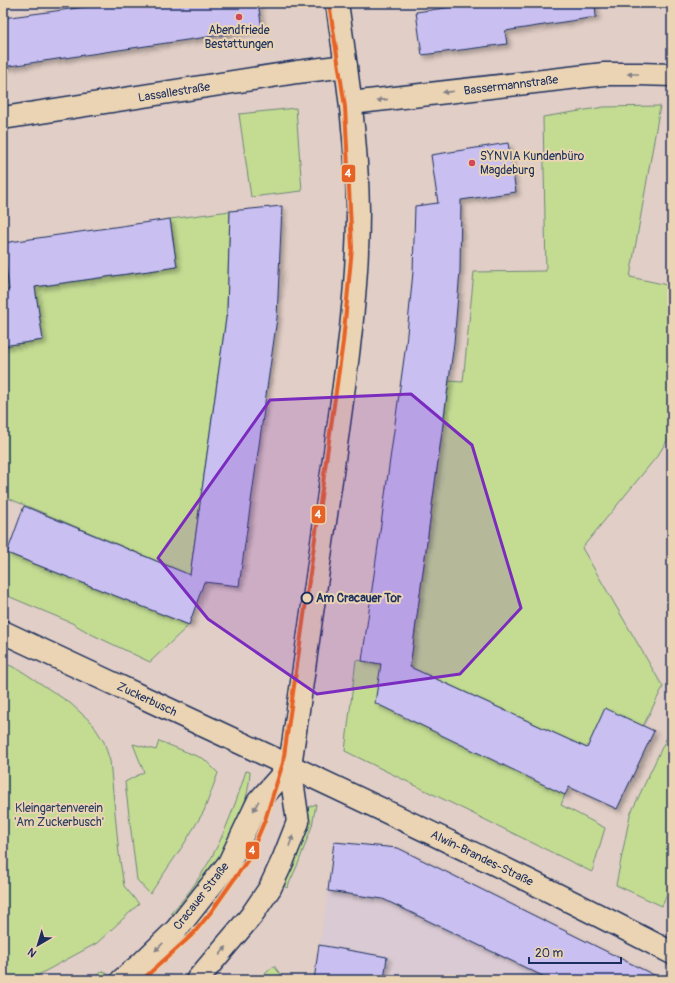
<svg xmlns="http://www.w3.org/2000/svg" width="675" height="983" font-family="Pangolin,sans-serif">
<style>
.built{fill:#dacad3}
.green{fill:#c3dc92;stroke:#6f8678}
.building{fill:#c9bff1;stroke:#1b2f5e;filter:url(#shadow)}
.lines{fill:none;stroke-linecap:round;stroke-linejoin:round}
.minor-casing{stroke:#1b2f5e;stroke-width:25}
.major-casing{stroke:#1b2f5e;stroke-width:25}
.minor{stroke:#ebd4b3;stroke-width:22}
.major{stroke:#ebd4b3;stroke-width:22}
.tram-1-casing{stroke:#ebd4b3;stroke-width:7}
.tram-1{stroke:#e76225;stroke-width:4}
.oneway{fill:#838288}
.marked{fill:#7b2cbf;fill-opacity:0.2;stroke:#7b2cbf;stroke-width:3;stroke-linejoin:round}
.poi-dot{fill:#d1495b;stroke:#ebd4b3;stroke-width:1.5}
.stop-dot{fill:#ebd4b3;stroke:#1b2f5e;stroke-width:2}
.labels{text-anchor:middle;stroke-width:4;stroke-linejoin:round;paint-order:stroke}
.poi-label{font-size:12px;fill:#1b2f5e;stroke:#ebd4b3}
.street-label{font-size:12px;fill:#1b2f5e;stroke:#ebd4b3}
.stop-label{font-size:12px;font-weight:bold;fill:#1b2f5e;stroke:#ebd4b3;text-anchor:start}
.park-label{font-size:12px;fill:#2c4063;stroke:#ebd4b3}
.line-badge{stroke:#ebd4b3;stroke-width:1.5}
.badge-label{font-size:11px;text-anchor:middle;font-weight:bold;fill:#fff}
</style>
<defs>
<filter id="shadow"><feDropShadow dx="3.5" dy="3.5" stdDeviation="2" flood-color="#0004"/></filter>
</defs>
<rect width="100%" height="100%" fill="#e1cec6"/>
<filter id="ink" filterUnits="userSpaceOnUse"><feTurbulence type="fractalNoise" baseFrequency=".025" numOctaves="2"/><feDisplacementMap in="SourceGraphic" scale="8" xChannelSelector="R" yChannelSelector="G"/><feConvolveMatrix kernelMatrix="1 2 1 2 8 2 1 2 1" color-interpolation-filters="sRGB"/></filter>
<g filter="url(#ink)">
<path class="built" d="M 334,842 L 398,848 L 624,980 L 314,980 L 328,891 Z"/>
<path class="green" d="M 660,106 L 630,277 L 672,286 L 672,433 L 658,455 L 582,548 L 663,687 L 643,726 L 605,709 L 587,748 L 410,667 L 449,381 L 463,382 L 474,272 L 546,271 L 543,117 L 604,107 Z
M 296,108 L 302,191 L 251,197 L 239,114 Z
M 230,211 L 227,311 L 190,575 L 3,496 L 3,346 L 43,340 L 35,287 L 177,267 L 170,219 Z
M 3,247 L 9,290 L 3,291 Z
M 7,553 L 189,625 L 150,662 L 91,634 L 72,623 L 3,594 L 3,564 Z
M 356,660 L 381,664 L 565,795 L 561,805 L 605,828 L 592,872 L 345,751 Z
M 3,662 L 23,672 L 70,703 L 92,723 L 104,742 L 110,761 L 119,854 L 124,886 L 139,904 L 97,943 L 29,980 L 3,980 Z
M 666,739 L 672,742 L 672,882 L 662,906 L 616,885 L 630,815 Z
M 159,741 L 204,759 L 218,773 L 204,811 L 184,844 L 150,894 L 137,880 L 125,782 L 144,772 L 133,744 L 156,750 Z
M 246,771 L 250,772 C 248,825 206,876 177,918 L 171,913 C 180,903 189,893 196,882 C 220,849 234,809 246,771 Z
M 316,804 L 312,826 L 298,864 L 287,888 L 281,884 L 304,824 L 309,807 Z
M 274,966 L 285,980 L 258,980 Z
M 103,971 L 112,977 L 107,980 L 88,980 Z"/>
<path class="building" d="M 115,3 L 258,3 L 262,29 L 3,67 L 3,18 Z
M 481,3 L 595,3 L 596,17 L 505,31 L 507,44 L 422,55 L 416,12 Z
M 508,143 L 516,192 L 461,200 L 460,271 L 454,343 L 410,667 L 587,748 L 605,708 L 654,731 L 617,809 L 569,787 L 565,795 L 375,703 L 381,664 L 362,661 L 406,344 L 413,272 L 415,206 L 438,203 L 431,155 Z
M 282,206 L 277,318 L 239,586 L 204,582 L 189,625 L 7,553 L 24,506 L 190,575 L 227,311 L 230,211 Z
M 170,219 L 177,267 L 35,287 L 43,340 L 3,346 L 3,291 L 9,290 L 3,243 Z
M 334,842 L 398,848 L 664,980 L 551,980 L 383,899 L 328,891 Z
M 319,945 L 387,957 L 384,980 L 314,980 Z"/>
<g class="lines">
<g class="minor-casing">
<path id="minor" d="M 351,103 L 604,74 L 639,74 L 672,75
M 3,118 L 297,72 L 346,66
M 3,632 C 227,737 452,839 672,953"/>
</g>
<g class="major-casing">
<path id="major" d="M 122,980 L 142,963 L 176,930 L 229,863 L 258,802 L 290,766
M 197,980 L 251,916 L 270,888 L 283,860 L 298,822 L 290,766 C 305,661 320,557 335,452 C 346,372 358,292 358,210 C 357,141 347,72 337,3"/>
</g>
<use href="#minor" class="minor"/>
<use href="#major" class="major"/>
<g class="tram-1-casing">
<path id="tram-1" d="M 142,980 L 193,934 L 211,912 L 249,858 L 265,820 L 283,763 L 343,342 L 352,248 L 345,107 L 329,3"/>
</g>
<use href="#tram-1" class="tram-1"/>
</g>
<defs><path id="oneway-solid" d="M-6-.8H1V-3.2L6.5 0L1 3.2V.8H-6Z"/></defs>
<g class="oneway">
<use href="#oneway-solid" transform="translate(633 74) rotate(180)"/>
<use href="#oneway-solid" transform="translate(448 92) rotate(173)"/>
<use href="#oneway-solid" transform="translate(382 100) rotate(174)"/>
<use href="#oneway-solid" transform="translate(256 806) rotate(118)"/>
<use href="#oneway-solid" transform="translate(291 841) rotate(-70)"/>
<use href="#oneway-solid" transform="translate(159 947) rotate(136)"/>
<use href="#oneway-solid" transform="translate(223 951) rotate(-50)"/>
</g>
</g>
<path class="marked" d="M 411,394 L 472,445 L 521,608 L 460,674 L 317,694 L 208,619 L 158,558 L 270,400 Z"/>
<g class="poi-dot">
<circle cx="239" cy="17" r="4"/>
<circle cx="472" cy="163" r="4"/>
</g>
<circle class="stop-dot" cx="307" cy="598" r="5.5"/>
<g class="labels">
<g class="poi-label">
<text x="239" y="34">Abendfriede<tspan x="239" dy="14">Bestattungen</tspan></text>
<text x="480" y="160" text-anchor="start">SYNVIA Kundenbüro<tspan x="480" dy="14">Magdeburg</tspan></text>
</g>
<g class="street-label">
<text transform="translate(511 85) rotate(-7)" y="4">Bassermannstraße</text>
<text transform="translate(174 92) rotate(-9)" y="4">Lassallestraße</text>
<text transform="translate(147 699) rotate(25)" y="4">Zuckerbusch</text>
<text transform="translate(482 858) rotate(26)" y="4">Alwin-Brandes-Straße</text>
<text transform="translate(201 896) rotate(-52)" y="4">Cracauer Straße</text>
</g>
<g class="stop-label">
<text x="316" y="602">Am Cracauer Tor</text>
</g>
<g class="park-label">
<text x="59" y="812">Kleingartenverein<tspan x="59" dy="14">'Am Zuckerbusch'</tspan></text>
</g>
</g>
<g class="line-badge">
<rect x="341" y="164" width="15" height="19" rx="4" fill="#e76225"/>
<rect x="311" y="505" width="15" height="19" rx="4" fill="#e76225"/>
<rect x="245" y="841" width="15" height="19" rx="4" fill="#e76225"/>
</g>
<g class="badge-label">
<text x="348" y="177">4</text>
<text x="318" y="518">4</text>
<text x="252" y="854">4</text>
</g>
<rect width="675" height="983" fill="none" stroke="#ebd4b3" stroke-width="16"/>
<rect x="8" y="8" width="659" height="967" fill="none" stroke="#1b2f5e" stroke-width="1.5" filter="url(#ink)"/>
<g transform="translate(38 945) rotate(218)" stroke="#ebd4b3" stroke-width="3" paint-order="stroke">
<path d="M0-3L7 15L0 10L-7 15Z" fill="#1b2f5e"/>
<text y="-6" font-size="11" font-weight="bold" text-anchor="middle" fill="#1b2f5e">N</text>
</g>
<path d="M529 957v6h92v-6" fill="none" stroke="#1b2f5e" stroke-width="2"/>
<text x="535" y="957" font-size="12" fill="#1b2f5e" stroke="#ebd4b3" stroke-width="3" paint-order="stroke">20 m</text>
</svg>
